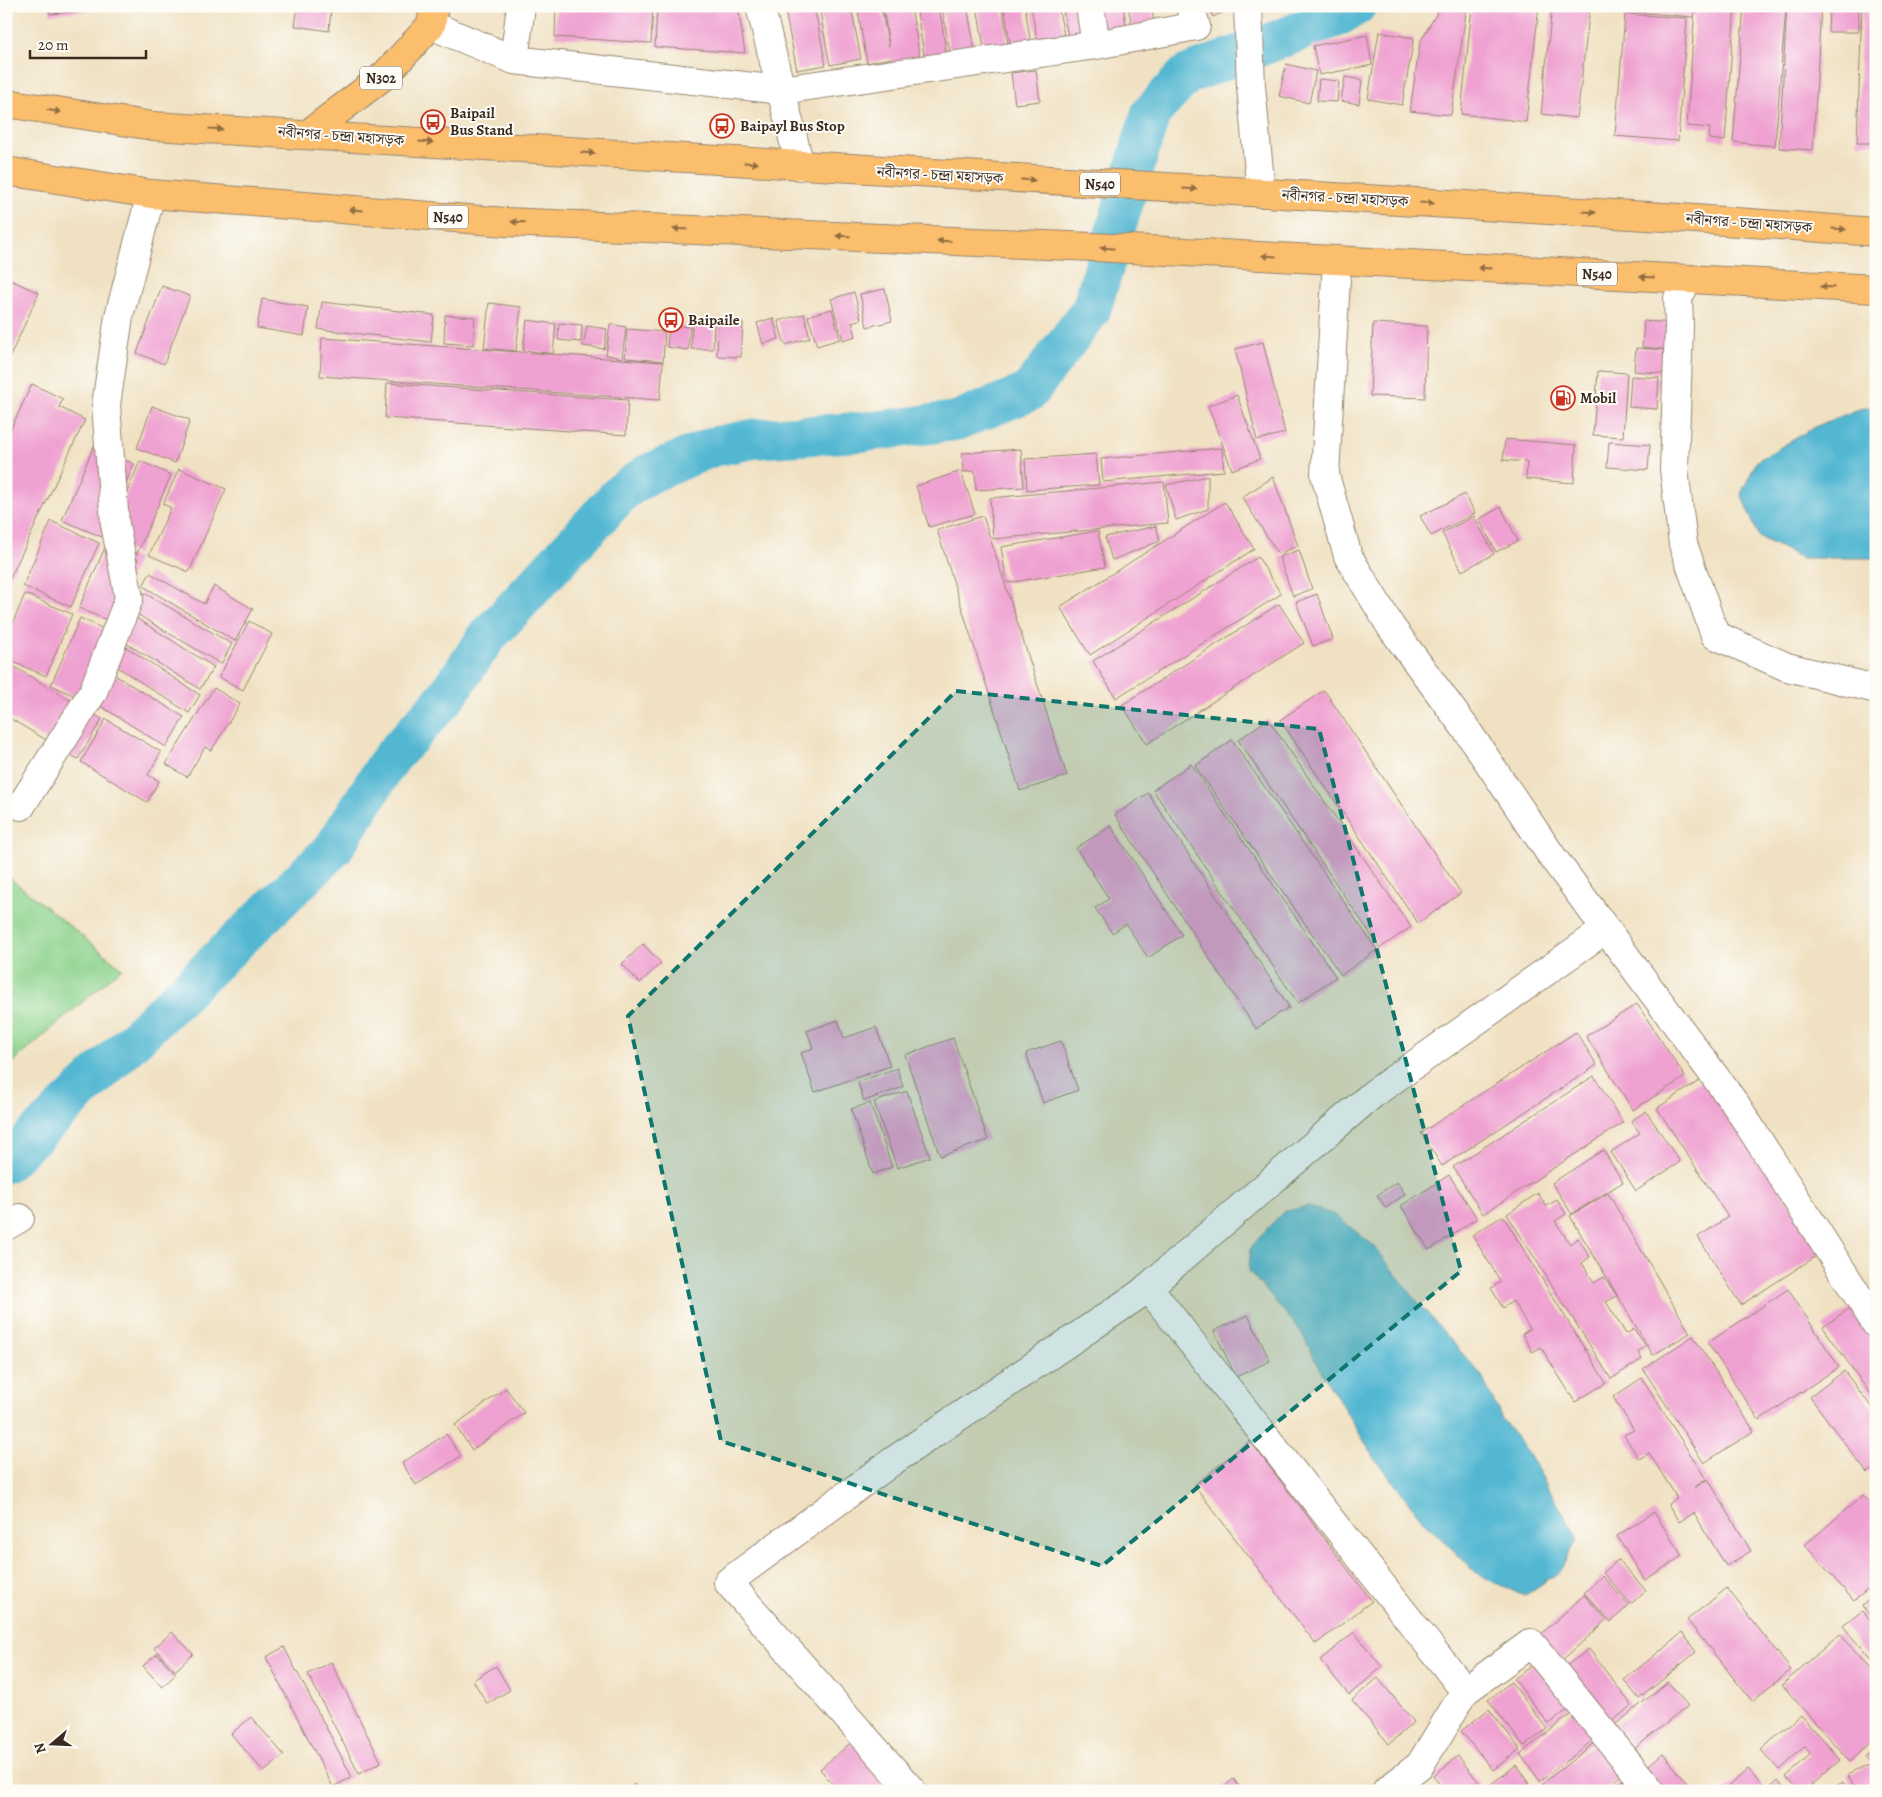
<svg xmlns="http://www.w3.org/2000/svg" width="1882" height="1797" font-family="Alegreya,'Noto Serif Bengali',serif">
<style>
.green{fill:#8dd38e;stroke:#647e56}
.water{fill:#53b7d2;stroke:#477078}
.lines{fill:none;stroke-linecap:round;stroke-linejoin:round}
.canal{stroke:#53b7d2;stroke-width:40}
.building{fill:#efa2d1}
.minor-casing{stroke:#968670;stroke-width:30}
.highway-casing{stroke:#968670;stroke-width:30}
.minor{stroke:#fff;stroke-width:28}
.highway{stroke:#fabe6d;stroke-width:28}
.oneway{fill:#916d42}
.marked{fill:#0f766e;fill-opacity:0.2;stroke:#0f766e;stroke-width:4;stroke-dasharray:10 6;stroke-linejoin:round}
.labels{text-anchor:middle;stroke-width:4;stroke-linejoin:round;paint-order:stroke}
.shield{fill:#fdfcf7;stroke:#75695f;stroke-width:1}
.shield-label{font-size:14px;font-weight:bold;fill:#3b2a1e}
.poi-label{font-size:15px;font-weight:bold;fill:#3b2a1e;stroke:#fdfcf7;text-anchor:start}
.street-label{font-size:15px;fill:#3b2a1e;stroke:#fdfcf7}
</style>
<rect width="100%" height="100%" fill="#fdfcf7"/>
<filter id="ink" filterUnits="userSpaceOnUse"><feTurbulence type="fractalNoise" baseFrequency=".02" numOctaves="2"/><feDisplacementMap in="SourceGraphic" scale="10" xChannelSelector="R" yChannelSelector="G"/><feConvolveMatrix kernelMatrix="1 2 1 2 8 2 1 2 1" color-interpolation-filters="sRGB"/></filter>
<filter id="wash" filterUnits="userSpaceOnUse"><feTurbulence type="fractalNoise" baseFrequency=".0096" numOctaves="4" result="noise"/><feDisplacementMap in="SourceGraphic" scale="20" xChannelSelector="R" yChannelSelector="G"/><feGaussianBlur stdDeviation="1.12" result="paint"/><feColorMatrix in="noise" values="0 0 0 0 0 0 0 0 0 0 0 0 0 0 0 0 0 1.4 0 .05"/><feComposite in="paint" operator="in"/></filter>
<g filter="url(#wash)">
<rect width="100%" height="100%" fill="#f0e1c2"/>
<path class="green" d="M 6,875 L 122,968 L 6,1068 Z"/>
<path class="water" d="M 1876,407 L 1876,558 L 1802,558 L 1759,537 L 1741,494 L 1757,461 L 1817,426 L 1859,409 Z
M 1308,1206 L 1335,1215 L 1374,1246 L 1416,1300 L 1481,1375 L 1502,1419 L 1528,1453 L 1578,1539 L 1559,1572 L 1524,1596 L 1479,1575 L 1425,1523 L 1376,1460 L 1330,1386 L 1299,1329 L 1249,1271 L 1250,1249 L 1265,1231 L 1283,1212 Z"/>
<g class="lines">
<path class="canal" d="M 6,1163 L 333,849 L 390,759 L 446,697 L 487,637 L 622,492 L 646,475 L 712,447 L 753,439 L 873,431 L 956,421 L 1029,392 L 1091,310 L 1151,113 L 1186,75 L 1337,17 L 1356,6"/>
</g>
<g id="blocks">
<path class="building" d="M 49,6 L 87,6 L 88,11 L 50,14 Z
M 298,6 L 331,9 L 329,31 L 295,26 Z
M 556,6 L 653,6 L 651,43 L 555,37 Z
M 657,6 L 738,6 L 745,53 L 655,47 Z
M 784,6 L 814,6 L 826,65 L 797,70 Z
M 819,6 L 851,6 L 861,59 L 830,65 Z
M 857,6 L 881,6 L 889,46 L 883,6 L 911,6 L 920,59 L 892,64 L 891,58 L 867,63 Z
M 916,6 L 939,6 L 947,58 L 925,61 Z
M 942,6 L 967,6 L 976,56 L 951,60 Z
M 977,6 L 1002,6 L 1009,50 L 985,54 Z
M 1004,6 L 1025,6 L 1031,45 L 1011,48 Z
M 1031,6 L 1058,6 L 1064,35 L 1037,39 Z
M 1062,6 L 1084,6 L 1089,32 L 1068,36 Z
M 1095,6 L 1123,6 L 1128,37 L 1101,42 Z
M 1128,6 L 1151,6 L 1156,31 L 1134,36 Z
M 1209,6 L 1236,6 L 1213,17 Z
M 1441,6 L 1467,6 L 1451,115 L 1410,111 L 1420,42 Z
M 1472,6 L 1539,6 L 1526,122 L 1461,114 Z
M 1552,6 L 1590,6 L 1577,118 L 1541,114 Z
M 1625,6 L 1694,6 L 1694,17 L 1625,11 Z
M 1695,6 L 1735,6 L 1725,141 L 1709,139 L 1710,128 L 1687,126 Z
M 1744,6 L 1786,6 L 1775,146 L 1733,142 Z
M 1787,6 L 1821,6 L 1813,150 L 1779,148 Z
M 1829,6 L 1859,6 L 1859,32 L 1828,32 Z
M 1862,6 L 1876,6 L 1876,143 L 1857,143 Z
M 1625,14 L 1687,18 L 1678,141 L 1615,136 Z
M 1379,32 L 1414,38 L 1402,105 L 1368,99 Z
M 1367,35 L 1372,65 L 1319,75 L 1313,46 Z
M 1286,64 L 1316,71 L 1309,103 L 1279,96 Z
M 1036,70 L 1040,101 L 1015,104 L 1011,73 Z
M 1345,77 L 1362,80 L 1359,104 L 1341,101 Z
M 1319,79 L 1339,81 L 1337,102 L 1317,101 Z
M 6,278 L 39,293 L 6,365 Z
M 162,286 L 190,296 L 164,364 L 137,353 Z
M 885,289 L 892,321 L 867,327 L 860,294 Z
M 854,292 L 861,319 L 852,322 L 856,336 L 843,340 L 831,299 Z
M 262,299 L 308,307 L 304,336 L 257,328 Z
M 322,302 L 434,315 L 431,342 L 318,329 Z
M 489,303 L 521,307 L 516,351 L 484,348 Z
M 832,309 L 840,339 L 817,346 L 808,316 Z
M 804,314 L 810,338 L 785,345 L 778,321 Z
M 445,315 L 475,317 L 473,345 L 444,343 Z
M 773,318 L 779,339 L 763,344 L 757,323 Z
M 527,320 L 556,324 L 553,354 L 523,350 Z
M 1644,321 L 1674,323 L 1671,350 L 1642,347 Z
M 692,322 L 714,323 L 713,349 L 691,349 Z
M 718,322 L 743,323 L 741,357 L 717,356 Z
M 559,323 L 582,325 L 581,342 L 558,340 Z
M 1373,323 L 1427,326 L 1425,398 L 1370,396 Z
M 610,324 L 626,327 L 622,358 L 606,355 Z
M 669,325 L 690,327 L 688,350 L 667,347 Z
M 587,326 L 607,329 L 604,349 L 583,346 Z
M 627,329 L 665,332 L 663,361 L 625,358 Z
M 322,338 L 663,362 L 660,400 L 320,376 Z
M 1263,342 L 1285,433 L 1257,440 L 1235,349 Z
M 1636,348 L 1669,350 L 1667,374 L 1634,371 Z
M 1598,371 L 1627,373 L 1623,437 L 1593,435 Z
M 1631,376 L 1659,378 L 1657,409 L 1629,407 Z
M 387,383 L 628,400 L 626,435 L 385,418 Z
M 32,384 L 63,399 L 59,407 L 85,420 L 6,587 L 6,439 Z
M 1237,395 L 1260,459 L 1232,470 L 1208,406 Z
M 152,406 L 190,420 L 175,463 L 137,448 Z
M 1505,439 L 1576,445 L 1574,483 L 1526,479 L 1527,462 L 1503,460 Z
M 1609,442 L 1650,445 L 1648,470 L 1607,467 Z
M 94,446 L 134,464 L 102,537 L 62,520 Z
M 1222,448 L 1224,471 L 1103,482 L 1101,459 Z
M 1021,449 L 1024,487 L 976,490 L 975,471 L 964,472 L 962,453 Z
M 1096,454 L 1099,485 L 1027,490 L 1025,459 Z
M 140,461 L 171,475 L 137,554 L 112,543 L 120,509 Z
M 179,469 L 226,489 L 189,572 L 149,555 L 171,508 L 163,504 Z
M 961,471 L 975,514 L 929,527 L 916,486 Z
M 1208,476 L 1208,509 L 1176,520 L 1166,485 Z
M 1273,477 L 1298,546 L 1278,554 L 1242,497 Z
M 1164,482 L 1168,523 L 993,539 L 990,498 Z
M 1465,494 L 1475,513 L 1431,536 L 1420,516 Z
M 1225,502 L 1254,549 L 1090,655 L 1060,607 Z
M 1501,507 L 1518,541 L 1496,552 L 1479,519 Z
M 983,516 L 1067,776 L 1020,791 L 937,530 Z
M 1474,516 L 1494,554 L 1462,571 L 1442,533 Z
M 51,521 L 99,543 L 71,607 L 23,586 Z
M 1156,526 L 1160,541 L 1112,560 L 1105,537 Z
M 1098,531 L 1105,567 L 1007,583 L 1001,547 Z
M 106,545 L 138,559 L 111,622 L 79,608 Z
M 1299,550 L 1312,589 L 1293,596 L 1279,557 Z
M 1258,557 L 1281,594 L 1116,698 L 1093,661 Z
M 150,573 L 204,604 L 214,586 L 253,609 L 235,641 L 143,586 Z
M 141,591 L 232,644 L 221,664 L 130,610 Z
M 25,594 L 72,614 L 46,676 L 6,659 L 6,639 Z
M 1317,594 L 1333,639 L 1313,646 L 1296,602 Z
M 1279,604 L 1304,643 L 1147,744 L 1122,705 Z
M 130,614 L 214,667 L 200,689 L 116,637 Z
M 80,618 L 113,633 L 84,700 L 51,685 Z
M 249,621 L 272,634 L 243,690 L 219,677 Z
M 120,643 L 200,695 L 189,713 L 108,661 Z
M 6,662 L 102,719 L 78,759 L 6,716 Z
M 111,673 L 184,717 L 166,747 L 94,702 Z
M 214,688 L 240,704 L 211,751 L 205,747 L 187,777 L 166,764 Z
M 1324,690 L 1461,893 L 1418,923 L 1280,720 Z
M 106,719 L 161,752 L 148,775 L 159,781 L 147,802 L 81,762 Z
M 1268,719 L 1411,927 L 1380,948 L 1238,740 Z
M 1232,740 L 1377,950 L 1341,975 L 1195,766 Z
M 1191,764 L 1336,977 L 1298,1003 L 1153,790 Z
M 1148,793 L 1289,1007 L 1256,1029 L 1115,815 Z
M 1111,826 L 1182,935 L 1148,958 L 1126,924 L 1112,933 L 1095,908 L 1109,899 L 1076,848 Z
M 643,944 L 661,963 L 640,983 L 622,964 Z
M 1637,1004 L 1685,1077 L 1633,1110 L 1586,1036 Z
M 838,1020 L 844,1038 L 876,1027 L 890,1066 L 815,1092 L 801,1053 L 813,1048 L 807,1031 Z
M 1576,1032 L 1597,1065 L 1442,1166 L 1421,1133 Z
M 953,1038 L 988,1140 L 940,1156 L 905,1055 Z
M 1061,1041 L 1078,1090 L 1043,1103 L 1026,1053 Z
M 897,1068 L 903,1087 L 864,1101 L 858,1082 Z
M 1594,1076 L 1623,1123 L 1483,1214 L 1453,1167 Z
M 1707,1076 L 1821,1253 L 1741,1305 L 1698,1237 L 1728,1217 L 1657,1108 Z
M 907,1091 L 930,1157 L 897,1168 L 874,1102 Z
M 870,1103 L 892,1167 L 873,1174 L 851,1109 Z
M 1646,1111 L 1680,1162 L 1636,1191 L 1611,1152 L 1640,1133 L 1631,1121 Z
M 1603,1150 L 1623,1182 L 1572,1214 L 1552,1183 Z
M 1449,1175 L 1477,1218 L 1429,1250 L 1401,1206 Z
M 1397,1182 L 1405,1194 L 1386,1208 L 1377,1195 Z
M 1538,1193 L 1546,1206 L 1557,1200 L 1566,1214 L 1555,1221 L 1570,1244 L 1578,1238 L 1590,1257 L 1582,1263 L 1594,1283 L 1604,1277 L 1617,1296 L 1606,1302 L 1626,1334 L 1634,1329 L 1646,1346 L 1638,1352 L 1642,1359 L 1611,1379 L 1507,1214 Z
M 1608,1193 L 1690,1333 L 1653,1355 L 1570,1216 Z
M 1503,1216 L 1606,1383 L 1575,1402 L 1541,1347 L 1533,1352 L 1522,1334 L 1530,1329 L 1513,1301 L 1503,1308 L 1491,1288 L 1501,1282 L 1472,1235 Z
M 1788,1289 L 1839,1367 L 1759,1420 L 1708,1343 Z
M 1851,1307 L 1876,1343 L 1876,1402 L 1823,1327 Z
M 1248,1315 L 1270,1361 L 1236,1377 L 1214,1331 Z
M 1693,1336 L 1754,1431 L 1704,1463 L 1643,1369 Z
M 1844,1371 L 1876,1413 L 1876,1466 L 1867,1473 L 1810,1397 Z
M 1642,1378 L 1706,1479 L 1694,1488 L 1708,1479 L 1751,1551 L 1726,1566 L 1694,1513 L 1679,1522 L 1668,1504 L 1677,1498 L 1649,1453 L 1639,1459 L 1624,1435 L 1634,1430 L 1613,1397 Z
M 506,1388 L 524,1413 L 472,1450 L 455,1425 Z
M 446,1434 L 461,1456 L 416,1485 L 402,1463 Z
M 1250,1441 L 1372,1601 L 1316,1644 L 1194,1485 Z
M 1863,1495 L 1876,1509 L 1876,1583 L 1854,1601 L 1805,1545 Z
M 1654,1512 L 1682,1556 L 1645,1580 L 1617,1536 Z
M 1618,1560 L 1646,1590 L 1631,1604 L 1603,1573 Z
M 1602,1576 L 1629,1605 L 1611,1622 L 1584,1593 Z
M 1727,1588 L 1791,1670 L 1752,1701 L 1687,1620 Z
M 1876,1593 L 1876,1621 L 1862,1606 Z
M 1584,1595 L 1607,1620 L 1560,1662 L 1537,1638 Z
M 1862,1611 L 1876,1627 L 1876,1666 L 1843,1626 Z
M 172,1632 L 193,1654 L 175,1671 L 154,1648 Z
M 1354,1632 L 1382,1667 L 1349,1695 L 1320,1660 Z
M 1682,1633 L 1696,1652 L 1639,1699 L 1624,1680 Z
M 1840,1634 L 1876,1675 L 1876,1738 L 1850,1762 L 1782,1685 Z
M 284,1647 L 352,1777 L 333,1787 L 266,1657 Z
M 1589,1649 L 1632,1706 L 1608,1724 L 1565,1667 Z
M 157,1654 L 176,1674 L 162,1687 L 143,1666 Z
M 1540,1659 L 1575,1704 L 1549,1724 L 1514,1679 Z
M 331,1662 L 381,1762 L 359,1774 L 308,1674 Z
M 496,1666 L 510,1690 L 487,1704 L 473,1680 Z
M 1378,1678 L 1414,1722 L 1389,1744 L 1352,1700 Z
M 1511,1682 L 1547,1729 L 1524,1746 L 1488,1700 Z
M 1668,1682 L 1688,1706 L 1634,1749 L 1615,1725 Z
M 1579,1708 L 1600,1735 L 1540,1781 L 1520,1754 Z
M 1489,1709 L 1520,1749 L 1493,1770 L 1461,1731 Z
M 1800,1715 L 1840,1759 L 1805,1791 L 1798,1791 L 1785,1777 L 1811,1754 L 1804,1747 L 1779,1770 L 1761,1750 Z
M 251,1717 L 284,1755 L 264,1772 L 231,1734 Z
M 1601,1738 L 1627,1771 L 1601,1791 L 1549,1791 L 1543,1783 Z
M 855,1739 L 899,1791 L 838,1791 L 820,1769 Z
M 1876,1747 L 1876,1769 L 1866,1756 Z
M 1663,1753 L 1693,1791 L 1660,1791 L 1643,1770 Z
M 1458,1756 L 1480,1784 L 1471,1791 L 1445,1791 L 1433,1776 Z
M 1516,1765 L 1534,1791 L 1482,1791 Z
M 1869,1765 L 1876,1780 L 1876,1791 L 1855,1791 L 1848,1775 Z
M 1748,1769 L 1763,1786 L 1758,1791 L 1723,1791 Z
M 1234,1779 L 1242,1791 L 1217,1791 Z
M 1623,1780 L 1632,1791 L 1609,1791 Z
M 1778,1780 L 1787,1791 L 1766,1791 Z
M 1843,1782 L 1848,1791 L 1828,1791 Z
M 634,1784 L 642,1791 L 628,1791 Z"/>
</g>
</g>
<g filter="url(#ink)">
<use href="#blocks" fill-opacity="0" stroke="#968670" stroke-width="1"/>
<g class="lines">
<g class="minor-casing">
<path id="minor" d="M 760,6 L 800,166
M 1248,6 L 1251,86 L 1261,193
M 431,25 L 514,60 L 521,6
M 1096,45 L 1196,26 L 1190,6
M 514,60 L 781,90 L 1096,45 L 1090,6
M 1337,260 L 1325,475 L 1348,556 L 1391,627 L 1466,729 L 1551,855 L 1736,1105 L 1876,1324
M 1688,279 L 1678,298 L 1679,326 L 1674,469 L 1683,544 L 1715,635 L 1787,667 L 1876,689
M 21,806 L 93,692 L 129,598 L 115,524 L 106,405 L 119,316 L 151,194
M 6,1226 L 20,1218
M 1148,1287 L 1465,1691 L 1531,1643 L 1651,1791
M 912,1791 L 728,1582 L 893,1461 L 1140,1294 L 1373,1094 L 1606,929
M 1386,1791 L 1420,1765 L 1465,1691"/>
</g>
<g class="highway-casing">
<path id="highway" d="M 6,103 L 153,126 L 1681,218 L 1876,232
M 308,134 L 385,75 L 431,25 L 434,6
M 6,171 L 151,194 L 506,222 L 1093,247 L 1876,289"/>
</g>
<use href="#minor" class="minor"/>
<use href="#highway" class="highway"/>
</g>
<defs><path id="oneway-solid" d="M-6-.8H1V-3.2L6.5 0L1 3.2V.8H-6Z" transform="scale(1.25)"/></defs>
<g class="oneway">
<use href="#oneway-solid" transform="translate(54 111) rotate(9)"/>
<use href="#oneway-solid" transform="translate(216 129) rotate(3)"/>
<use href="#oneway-solid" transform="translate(426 142) rotate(4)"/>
<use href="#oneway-solid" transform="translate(588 153) rotate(4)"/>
<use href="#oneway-solid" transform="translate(751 163) rotate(3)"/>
<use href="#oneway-solid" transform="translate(1028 180) rotate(3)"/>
<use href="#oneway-solid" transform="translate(1190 189) rotate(3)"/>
<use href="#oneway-solid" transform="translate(1427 203) rotate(3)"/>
<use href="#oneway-solid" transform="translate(356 210) rotate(-176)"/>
<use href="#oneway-solid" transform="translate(1589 212) rotate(3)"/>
<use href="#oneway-solid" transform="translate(518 222) rotate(-178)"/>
<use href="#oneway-solid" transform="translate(680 229) rotate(-178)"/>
<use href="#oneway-solid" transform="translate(1839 229) rotate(4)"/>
<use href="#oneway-solid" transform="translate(843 236) rotate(-178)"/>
<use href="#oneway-solid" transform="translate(944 241) rotate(-178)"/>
<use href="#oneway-solid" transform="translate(1107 248) rotate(-177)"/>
<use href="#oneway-solid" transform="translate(1269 256) rotate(-177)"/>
<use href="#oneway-solid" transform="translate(1485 268) rotate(-177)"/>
<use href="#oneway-solid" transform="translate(1647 277) rotate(-177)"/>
<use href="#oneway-solid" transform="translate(1827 287) rotate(-177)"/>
</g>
</g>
<path class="marked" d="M 956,691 L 1319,729 L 1461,1271 L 1102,1566 L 721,1441 L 628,1016 Z"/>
<defs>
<g id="bus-ring" transform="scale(1.25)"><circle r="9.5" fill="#fdfcf7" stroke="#c8321e" stroke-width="1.5"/><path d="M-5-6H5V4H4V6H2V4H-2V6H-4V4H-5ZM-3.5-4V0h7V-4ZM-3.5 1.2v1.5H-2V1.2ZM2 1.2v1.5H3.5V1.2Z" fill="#c8321e"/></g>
<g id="fuel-ring" transform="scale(1.25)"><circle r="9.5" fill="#fdfcf7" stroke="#c8321e" stroke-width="1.5"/><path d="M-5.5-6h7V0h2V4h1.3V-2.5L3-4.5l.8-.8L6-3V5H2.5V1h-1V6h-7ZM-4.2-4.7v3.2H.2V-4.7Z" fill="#c8321e"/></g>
</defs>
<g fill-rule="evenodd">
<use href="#bus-ring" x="433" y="122"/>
<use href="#bus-ring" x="722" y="126"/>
<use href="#bus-ring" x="671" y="320"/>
<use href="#fuel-ring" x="1563" y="398"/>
</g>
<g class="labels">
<g class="shield">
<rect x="360" y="66.5" width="42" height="23" rx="4"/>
<rect x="1080" y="172.5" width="40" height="23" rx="4"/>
<rect x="428" y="205.5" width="40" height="23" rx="4"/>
<rect x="1577" y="262.5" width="40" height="23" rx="4"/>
</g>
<g class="shield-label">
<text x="381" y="83">N302</text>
<text x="1100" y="189">N540</text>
<text x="448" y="222">N540</text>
<text x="1597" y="279">N540</text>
</g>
<g class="poi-label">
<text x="450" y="118">Baipail<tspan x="450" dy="17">Bus Stand</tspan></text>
<text x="740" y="131">Baipayl Bus Stop</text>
<text x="688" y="325">Baipaile</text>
<text x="1580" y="403">Mobil</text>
</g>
<g class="street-label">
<text transform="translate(341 136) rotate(4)" y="5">নবীনগর - চন্দ্রা মহাসড়ক</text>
<text transform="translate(940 175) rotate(3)" y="5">নবীনগর - চন্দ্রা মহাসড়ক</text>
<text transform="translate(1345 198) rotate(3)" y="5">নবীনগর - চন্দ্রা মহাসড়ক</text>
<text transform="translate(1749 223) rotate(4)" y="5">নবীনগর - চন্দ্রা মহাসড়ক</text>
</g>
</g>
<rect width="1882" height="1797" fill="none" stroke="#fdfcf7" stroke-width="25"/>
<g transform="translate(52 1744) rotate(251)" stroke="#fdfcf7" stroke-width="4" paint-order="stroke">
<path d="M0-4L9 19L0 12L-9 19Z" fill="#3b2a1e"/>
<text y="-8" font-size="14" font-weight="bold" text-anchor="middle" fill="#3b2a1e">N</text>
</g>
<path d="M30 50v8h116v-8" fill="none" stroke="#3b2a1e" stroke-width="2.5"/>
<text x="38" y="50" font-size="15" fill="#3b2a1e" stroke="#fdfcf7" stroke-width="4" paint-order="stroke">20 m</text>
</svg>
